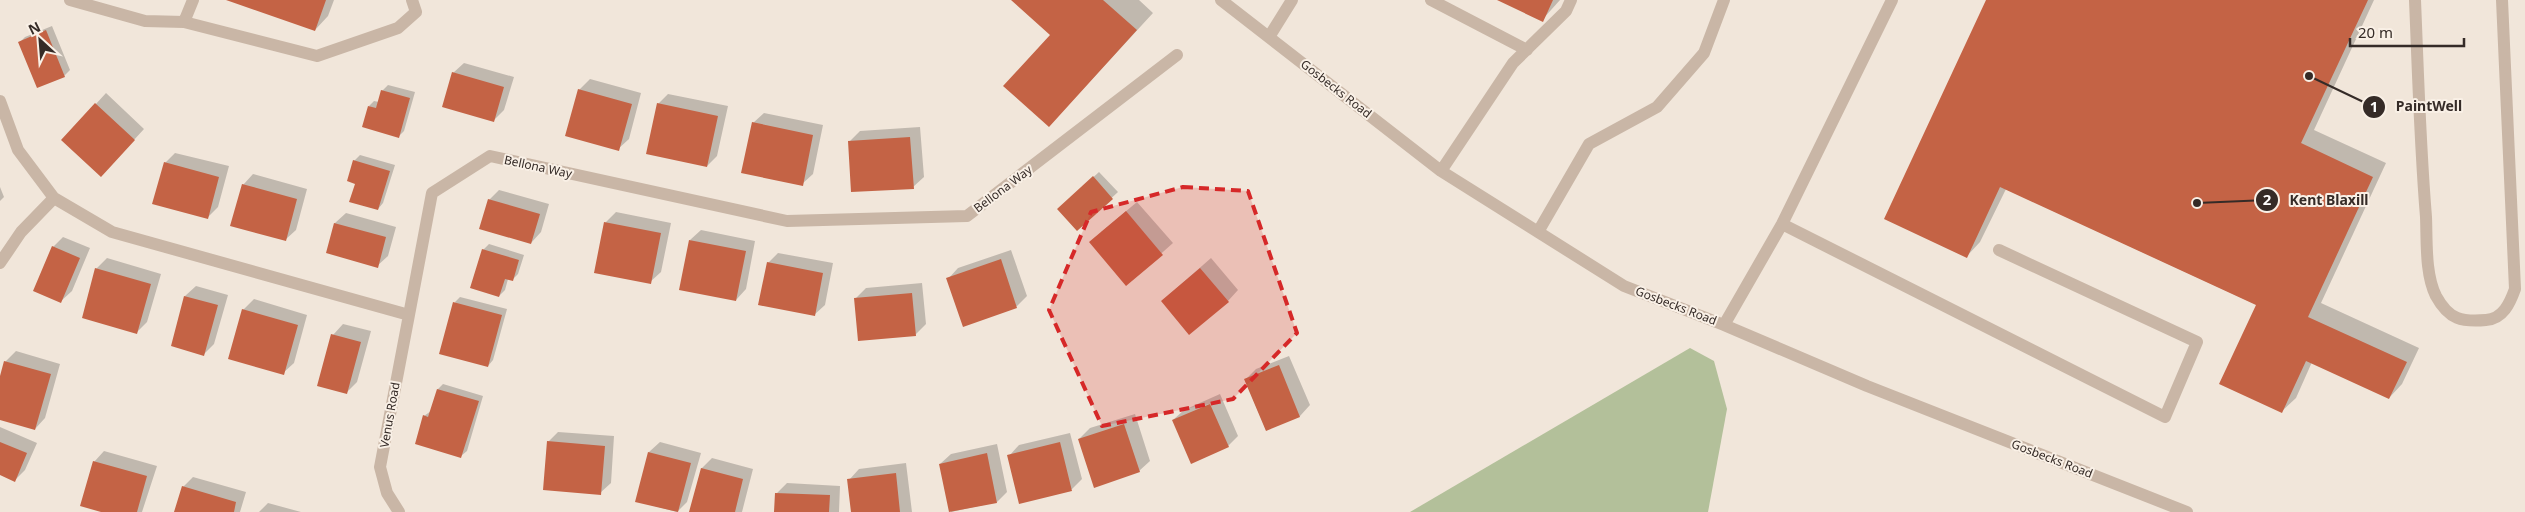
<svg xmlns="http://www.w3.org/2000/svg" width="2525" height="512" font-family="'Noto Sans',sans-serif">
<style>
.green{fill:#b3c09a}
.shadow{fill:#0003}
.building{fill:#c46345}
.lines{fill:none;stroke-linecap:round;stroke-linejoin:round}
.minor{stroke:#c9b6a6;stroke-width:12}
.marked{fill:#d62828;fill-opacity:0.2;stroke:#d62828;stroke-width:4;stroke-dasharray:10 6;stroke-linejoin:round}
.labels{text-anchor:middle;stroke-width:4;stroke-linejoin:round;paint-order:stroke}
.street-label{font-size:12px;fill:#352b27;stroke:#f9f0e6}
.leader{fill:none;stroke:#352b27;stroke-width:2}
.callout-dot{fill:#352b27;stroke:#f9f0e6;stroke-width:2}
.mark-label{font-size:15px;text-anchor:middle;font-weight:bold;fill:#fff}
.callout-label{font-size:14px;text-anchor:middle;font-weight:bold;fill:#352b27;stroke:#f9f0e6;stroke-width:4;stroke-linejoin:round;paint-order:stroke}
</style>
<rect width="100%" height="100%" fill="#f1e6da"/>
<path class="green" d="M 1690,348 L 1714,361 L 1727,409 L 1708,512 L 1410,512 Z"/>
<path class="shadow" d="M 229,0 L 334,0 L 328,16 L 315,30 Z
M 1013,0 L 1139,0 L 1153,13 L 1049,126 L 1051,35 Z
M 1500,0 L 1560,0 L 1542,20 Z
M 1988,0 L 2374,0 L 2314,130 L 2386,163 L 2321,303 L 2419,348 L 2402,384 L 2389,398 L 2312,362 L 2296,398 L 2282,411 L 2257,305 L 2006,189 L 1980,242 L 1967,256 Z
M 52,26 L 70,70 L 64,76 L 37,86 L 20,42 L 25,37 Z
M 464,63 L 514,77 L 504,110 L 494,120 L 453,73 Z
M 590,79 L 641,93 L 629,139 L 618,149 L 579,90 Z
M 388,85 L 415,92 L 404,131 L 399,136 L 369,106 L 374,101 L 379,102 L 382,91 Z
M 106,93 L 144,129 L 111,165 L 63,140 Z
M 668,94 L 728,106 L 717,156 L 707,166 L 658,104 Z
M 764,113 L 823,125 L 813,174 L 802,184 L 753,123 Z
M 920,127 L 924,177 L 913,187 L 849,142 L 860,131 Z
M 175,153 L 229,166 L 218,207 L 208,217 L 165,163 Z
M 360,155 L 395,165 L 383,203 L 378,209 L 356,183 L 354,161 Z
M 1099,172 L 1118,192 L 1077,230 L 1064,204 Z
M 253,174 L 307,189 L 296,230 L 285,240 L 243,185 Z
M 0,187 L 4,197 L 0,201 Z
M 499,190 L 549,204 L 541,232 L 531,243 L 489,200 Z
M 1137,202 L 1173,243 L 1127,284 L 1101,232 Z
M 616,212 L 671,223 L 661,272 L 650,282 L 605,223 Z
M 346,213 L 396,227 L 388,256 L 377,266 L 327,252 L 335,223 Z
M 701,230 L 755,241 L 746,289 L 736,300 L 690,240 Z
M 63,237 L 90,248 L 72,291 L 61,301 L 53,247 Z
M 489,244 L 524,255 L 518,274 L 512,280 L 508,279 L 505,290 L 499,296 L 483,250 Z
M 1011,250 L 1027,296 L 1017,306 L 964,325 L 948,279 L 958,268 Z
M 778,253 L 833,263 L 825,305 L 814,315 L 768,263 Z
M 107,258 L 161,274 L 147,322 L 137,332 L 96,269 Z
M 1211,258 L 1238,290 L 1228,301 L 1162,301 Z
M 922,283 L 926,324 L 915,335 L 856,298 L 866,288 Z
M 196,286 L 228,295 L 214,344 L 204,354 L 185,296 Z
M 460,297 L 507,309 L 493,360 L 488,366 L 455,302 Z
M 254,299 L 307,315 L 294,363 L 283,373 L 243,310 Z
M 343,324 L 371,331 L 357,382 L 346,393 L 333,335 Z
M 16,351 L 60,364 L 45,418 L 35,429 L 0,418 L 0,380 L 5,362 Z
M 1289,356 L 1310,405 L 1300,416 L 1266,430 L 1245,380 L 1256,369 Z
M 443,384 L 483,396 L 467,451 L 461,456 L 424,416 L 431,411 L 438,389 Z
M 1220,394 L 1238,436 L 1228,446 L 1173,420 L 1184,410 Z
M 1135,414 L 1150,461 L 1139,471 L 1079,439 L 1090,428 Z
M 0,427 L 37,443 L 25,470 L 15,480 L 0,474 Z
M 558,432 L 614,436 L 611,483 L 600,493 L 548,442 Z
M 1070,433 L 1082,479 L 1072,489 L 1020,502 L 1009,456 L 1019,445 Z
M 660,442 L 701,453 L 687,502 L 677,512 L 636,501 L 649,452 Z
M 997,444 L 1007,492 L 997,502 L 951,512 L 940,464 L 951,454 Z
M 104,451 L 157,466 L 142,512 L 106,512 L 94,462 Z
M 712,458 L 753,469 L 742,512 L 690,512 L 702,468 Z
M 906,463 L 912,512 L 852,512 L 849,480 L 859,469 Z
M 193,477 L 246,492 L 240,512 L 176,512 L 183,487 Z
M 787,483 L 840,486 L 839,512 L 776,512 L 776,494 Z
M 268,503 L 301,512 L 259,512 Z"/>
<path class="building" d="M 226,0 L 326,0 L 315,31 Z
M 1011,0 L 1103,0 L 1137,30 L 1049,127 L 1003,86 L 1050,35 Z
M 1497,0 L 1553,0 L 1543,22 Z
M 1986,0 L 2368,0 L 2301,143 L 2373,177 L 2308,317 L 2407,362 L 2389,399 L 2306,361 L 2282,413 L 2219,384 L 2256,305 L 2000,187 L 1967,258 L 1884,219 Z
M 46,30 L 65,77 L 37,88 L 18,42 Z
M 452,72 L 504,87 L 494,122 L 442,107 Z
M 578,89 L 632,104 L 619,151 L 565,136 Z
M 381,90 L 410,98 L 399,138 L 362,127 L 368,106 L 376,108 Z
M 95,103 L 135,140 L 101,177 L 61,140 Z
M 657,103 L 718,116 L 707,167 L 646,154 Z
M 752,122 L 813,135 L 803,186 L 741,173 Z
M 910,137 L 914,189 L 851,192 L 848,141 Z
M 353,160 L 390,171 L 378,210 L 349,202 L 355,184 L 347,181 Z
M 164,162 L 219,177 L 208,219 L 152,204 Z
M 1093,176 L 1113,199 L 1077,231 L 1057,209 Z
M 242,184 L 297,199 L 286,241 L 230,226 Z
M 488,199 L 540,214 L 531,244 L 479,229 Z
M 1126,211 L 1163,255 L 1126,286 L 1089,242 Z
M 604,222 L 661,233 L 651,284 L 594,273 Z
M 334,223 L 386,237 L 378,268 L 326,253 Z
M 689,240 L 746,251 L 736,301 L 679,290 Z
M 52,246 L 80,258 L 61,303 L 33,291 Z
M 482,249 L 519,260 L 513,281 L 505,279 L 499,297 L 470,288 Z
M 1001,259 L 1017,308 L 963,327 L 946,278 Z
M 767,262 L 823,273 L 815,316 L 758,305 Z
M 95,268 L 151,284 L 137,334 L 82,318 Z
M 1200,268 L 1229,302 L 1189,335 L 1161,301 Z
M 912,293 L 916,336 L 858,341 L 854,298 Z
M 184,296 L 218,305 L 204,356 L 171,346 Z
M 453,302 L 502,315 L 488,367 L 439,354 Z
M 242,309 L 298,325 L 284,375 L 228,359 Z
M 331,334 L 361,342 L 347,394 L 317,386 Z
M 4,361 L 51,374 L 35,430 L 0,420 L 0,376 Z
M 1279,365 L 1300,417 L 1266,431 L 1244,379 Z
M 437,389 L 479,401 L 461,458 L 415,444 L 423,415 L 428,417 Z
M 1210,404 L 1229,447 L 1191,464 L 1172,420 Z
M 1124,424 L 1140,472 L 1094,488 L 1078,439 Z
M 547,441 L 605,446 L 601,495 L 543,490 Z
M 0,442 L 27,453 L 15,482 L 0,475 Z
M 1060,442 L 1072,491 L 1019,504 L 1007,455 Z
M 648,452 L 691,463 L 678,512 L 635,502 Z
M 987,453 L 997,503 L 949,512 L 939,464 Z
M 93,461 L 147,476 L 137,512 L 101,512 L 80,506 Z
M 701,468 L 743,479 L 735,512 L 689,512 Z
M 896,473 L 900,512 L 851,512 L 847,479 Z
M 182,486 L 236,502 L 234,512 L 174,512 Z
M 775,493 L 830,495 L 829,512 L 774,512 Z"/>
<g class="lines">
<path class="minor" d="M 70,0 L 145,21 L 184,22 L 193,0
M 1221,0 L 1441,171 L 1624,286 L 1724,325 L 1867,386 L 2187,512
M 1431,0 L 1527,50
M 2415,0 C 2418,72 2420,145 2426,217 C 2427,241 2425,274 2436,296 C 2449,320 2462,322 2486,320 C 2503,319 2510,303 2515,289 L 2502,0
M 184,22 L 317,56 L 398,28 L 416,12 L 412,0
M 1269,37 L 1292,0
M 0,101 L 18,150 L 54,198 L 112,232 L 409,315 L 432,193 L 490,156 L 787,221 L 967,216 L 1177,55
M 1441,171 L 1513,63 L 1566,11 L 1571,0
M 1782,224 L 2165,417 L 2197,342 L 1999,250
M 1538,232 L 1589,144 L 1657,107 L 1704,53 L 1724,0
M 0,263 L 21,232 L 54,198
M 1724,325 L 1782,224 L 1892,0
M 399,512 L 387,493 L 380,467 L 409,315"/>
</g>
<path class="marked" d="M 1183,187 L 1248,191 L 1297,333 L 1233,399 L 1102,426 L 1049,310 L 1091,212 Z"/>
<g class="labels">
<g class="street-label">
<text transform="translate(1336 89) rotate(38)" y="4">Gosbecks Road</text>
<text transform="translate(538 167) rotate(12)" y="4">Bellona Way</text>
<text transform="translate(1003 189) rotate(-37)" y="4">Bellona Way</text>
<text transform="translate(1676 306) rotate(21)" y="4">Gosbecks Road</text>
<text transform="translate(390 415) rotate(-80)" y="4">Venus Road</text>
<text transform="translate(2052 459) rotate(21)" y="4">Gosbecks Road</text>
</g>
</g>
<path class="leader" d="M2309 76L2374 107M2197 203L2267 200"/>
<g class="callout-dot">
<circle cx="2309" cy="76" r="5"/>
<circle cx="2197" cy="203" r="5"/>
<circle cx="2374" cy="107" r="12"/>
<circle cx="2267" cy="200" r="12"/>
</g>
<g class="mark-label">
<text x="2374" y="112">1</text>
<text x="2267" y="205">2</text>
</g>
<g class="callout-label">
<text x="2429" y="111">PaintWell</text>
<text x="2329" y="205">Kent Blaxill</text>
</g>
<g transform="translate(40 40) rotate(334)" stroke="#f9f0e6" stroke-width="4" paint-order="stroke">
<path d="M0-4L9 19L0 12L-9 19Z" fill="#352b27"/>
<text y="-8" font-size="14" font-weight="bold" text-anchor="middle" fill="#352b27">N</text>
</g>
<path d="M2350 38v8h114v-8" fill="none" stroke="#352b27" stroke-width="2.5"/>
<text x="2358" y="38" font-size="15" fill="#352b27" stroke="#f9f0e6" stroke-width="4" paint-order="stroke">20 m</text>
</svg>
